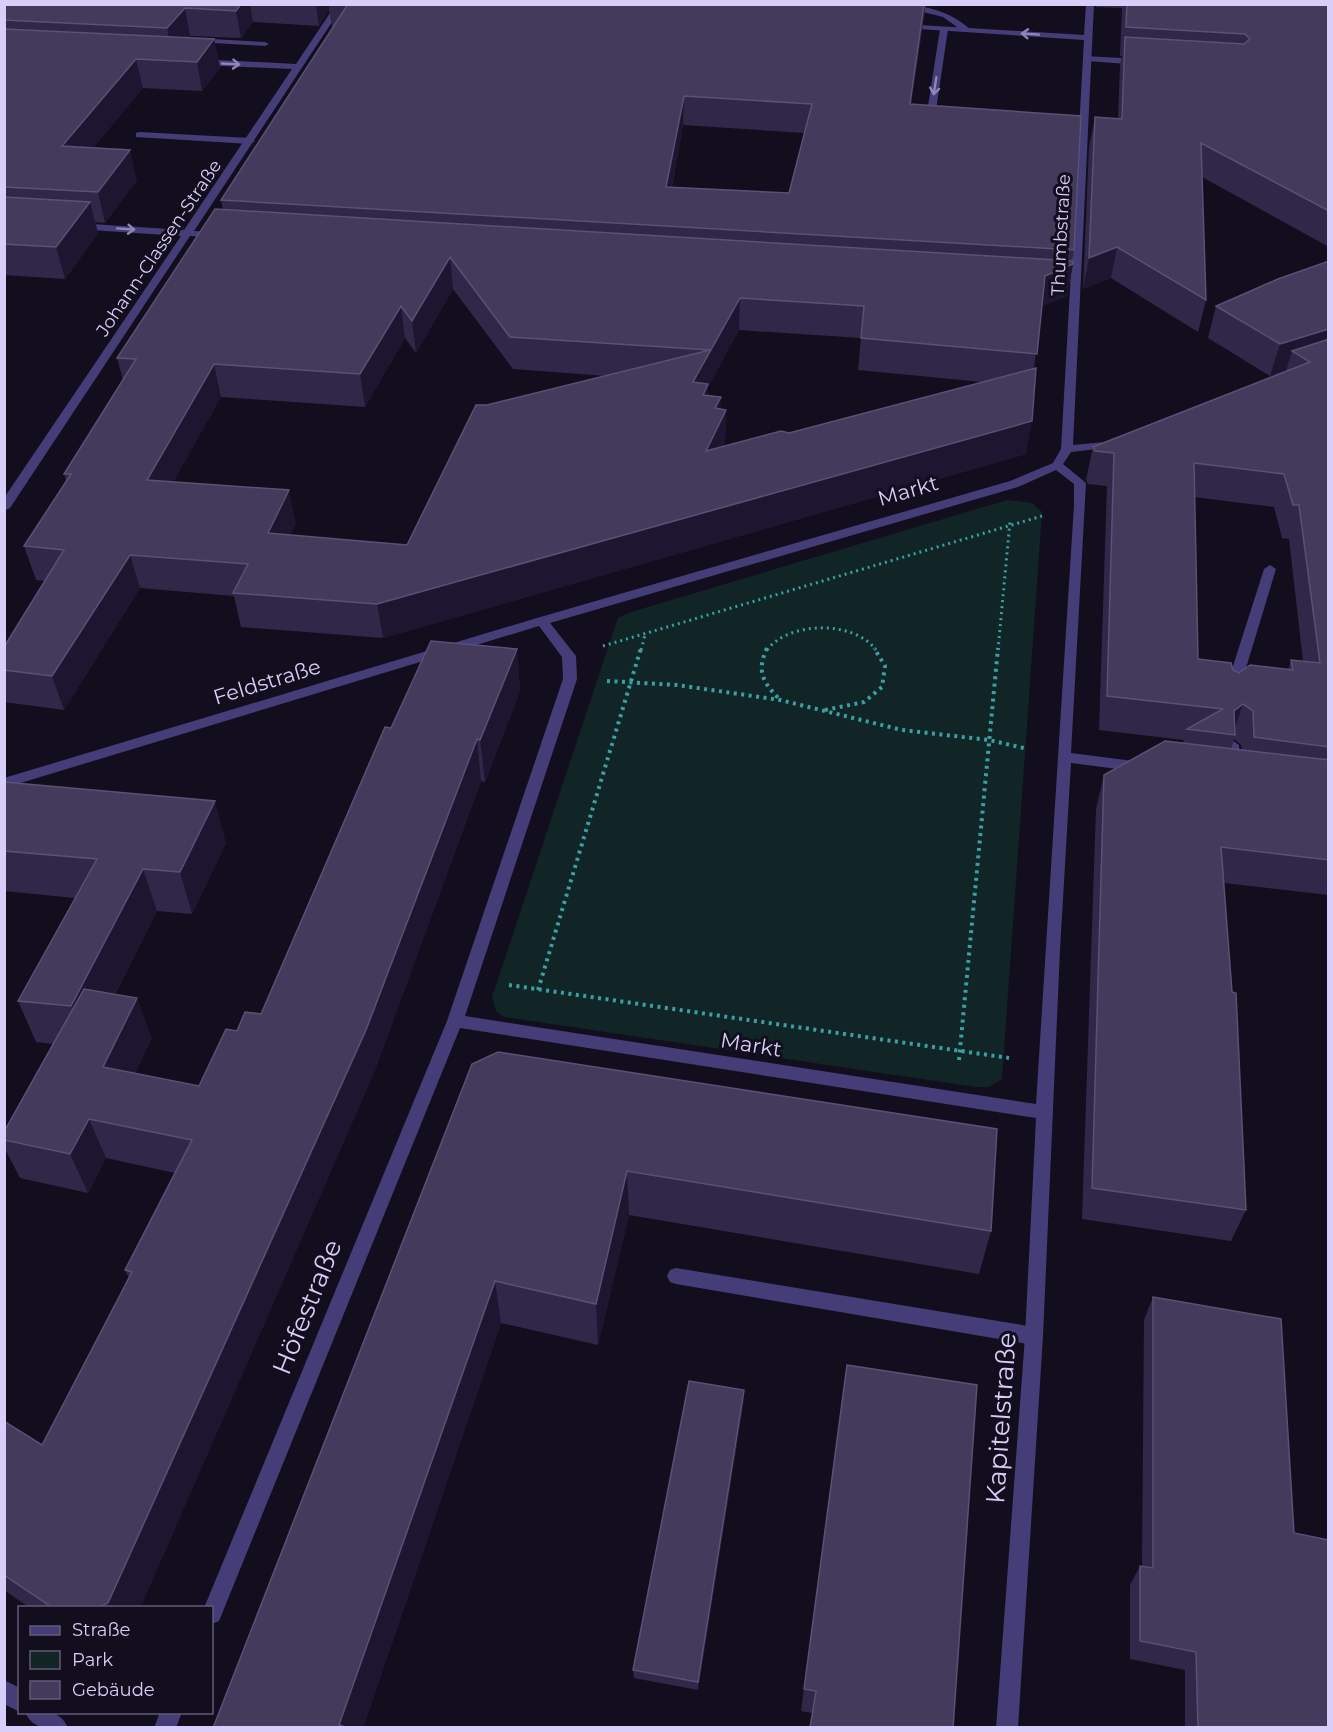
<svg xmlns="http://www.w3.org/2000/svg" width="1333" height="1732" font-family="Montserrat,sans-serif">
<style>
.green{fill:#112526}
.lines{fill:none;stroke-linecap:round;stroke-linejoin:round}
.path-far1{stroke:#39a0a4;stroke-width:3;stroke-dasharray:2 4;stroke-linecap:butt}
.path{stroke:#39a0a4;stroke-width:4;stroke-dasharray:3 4.5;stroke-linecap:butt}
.lane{fill:#453d77;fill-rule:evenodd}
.street{fill:#453d77;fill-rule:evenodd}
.wall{fill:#312849;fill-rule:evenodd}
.shaded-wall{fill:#1d1630}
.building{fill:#433a5c;stroke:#5a5175;stroke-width:1.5;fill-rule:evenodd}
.oneway{stroke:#8e86b8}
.labels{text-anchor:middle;stroke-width:6;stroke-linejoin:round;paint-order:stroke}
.far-street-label{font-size:18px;fill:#d7cefa;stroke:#120e1d}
.street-label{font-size:21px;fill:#d7cefa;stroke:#120e1d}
.near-street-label{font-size:26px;fill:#d7cefa;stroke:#120e1d}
</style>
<rect width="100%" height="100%" fill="#120e1d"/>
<path class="green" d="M 1007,500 L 1032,503 L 1042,512 L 1002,1079 L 989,1087 L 976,1087 L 504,1017 L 496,1011 L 492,997 L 618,618 L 631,612 Z"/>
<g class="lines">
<path class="path-far1" d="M 603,646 L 1042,516
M 641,650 L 645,635
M 767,650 C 789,621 854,620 876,650
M 998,650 L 1010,521"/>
<path class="path" d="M 767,648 C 756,672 763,682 780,700
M 607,681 L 677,685 L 780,700 L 902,730 L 989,740 L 1028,749
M 825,710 L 864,702 L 882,687 L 885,666 L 874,648
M 509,985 L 1009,1058
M 538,990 L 641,648
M 959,1060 L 998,648"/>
<path class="lane" d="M 891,4 C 920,4 950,10 971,30 L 964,32 L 943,17 Z
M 944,27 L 948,29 L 935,117 L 941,120 L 937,123 L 926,119 L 940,29 Z
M 193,38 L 265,42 L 269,44 L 265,46 L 196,42 L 192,40 Z
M 1084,56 L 1141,59 L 1145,62 L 1141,65 L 1087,61 L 1084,60 Z
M 139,132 L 250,138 L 255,141 L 250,144 L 136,137 L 136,133 Z
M 1270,565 L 1276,569 L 1239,691 L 1232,695 L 1227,694 L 1225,691 L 1264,569 Z
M 1232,740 L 1239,745 L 1241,769 L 1234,774 L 1227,769 L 1225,745 Z
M 676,1268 L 1034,1327 L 1041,1330 L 1043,1336 L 1041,1342 L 1034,1345 L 676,1284 L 670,1282 L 667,1276 L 670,1270 Z"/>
<path class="street" d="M 336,4 L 344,4 L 194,231 L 217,232 L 222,235 L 217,238 L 190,236 L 10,508 L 4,511 L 4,498 L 181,236 L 76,229 L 71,226 L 76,223 L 184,230 L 292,69 L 199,65 L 195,62 L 199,59 L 296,64 Z
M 1086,4 L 1094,4 L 1073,445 L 1115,441 L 1121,444 L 1115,447 L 1071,452 L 1063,464 L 1086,483 L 1071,753 L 1141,762 L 1148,767 L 1141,772 L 1071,763 L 1060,950 L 1043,1336 L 1018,1728 L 996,1728 L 1025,1336 L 1036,1118 L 460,1028 L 219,1621 L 212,1624 L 212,1608 L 204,1608 L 447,1021 L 563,679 L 562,657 L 539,626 L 4,788 L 4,778 L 537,618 L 1010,481 L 1053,463 L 1061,449 L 1084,40 L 903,28 L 899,26 L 903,24 L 1084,35 ZM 1056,470 L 1074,484 L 1074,505 L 1036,1104 L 465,1016 L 577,679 L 576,656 L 550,623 L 1018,487 Z
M 4,1680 L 20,1688 L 20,1712 L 4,1704 Z
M 25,1712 C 43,1712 60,1709 68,1728 C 50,1728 33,1731 25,1712 Z
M 160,1712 L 182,1712 L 176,1728 L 154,1728 Z"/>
</g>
<path class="wall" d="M 4,4 L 926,4 L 911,104 L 1074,250 L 1072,261 L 1073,264 L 1067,296 L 1042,306 L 1034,368 L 1026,454 L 383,638 L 241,627 L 234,596 L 140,588 L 64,710 L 4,702 L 4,647 L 45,581 L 36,580 L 24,546 L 66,481 L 64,474 L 123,380 L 117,358 L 223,210 L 221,200 L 333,27 L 332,27 L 329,10 L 319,26 L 253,22 L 241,38 L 190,36 L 188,38 L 214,39 L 220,68 L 202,91 L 143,88 L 93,148 L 137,180 L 105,223 L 95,222 L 98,233 L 65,279 L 4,275 ZM 683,125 L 804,133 L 789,193 L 672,187 ZM 453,289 L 513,369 L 606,376 L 487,405 L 407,545 L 290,535 L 296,523 L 173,482 L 221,397 L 365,407 L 405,338 L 416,353 ZM 739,330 L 861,338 L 858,370 L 982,382 L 789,433 L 723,446 L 725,443 L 726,410 L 720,409 L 708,395 L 708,387 Z
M 1055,4 L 1084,4 L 1084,6 Z
M 1095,4 L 1329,4 L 1329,247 L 1202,177 L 1206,300 L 1198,332 L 1111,278 L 1083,289 L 1089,147 L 1095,117 L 1118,119 L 1120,65 L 1122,56 L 1120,56 L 1122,8 L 1096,7 Z
M 1329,261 L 1329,895 L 1224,883 L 1246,1210 L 1231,1241 L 1082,1219 L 1096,809 L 1104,775 L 1183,743 L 1184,740 L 1099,730 L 1107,486 L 1088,484 L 1086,480 L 1093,447 L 1286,372 L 1270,376 L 1208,338 L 1216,306 ZM 1194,497 L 1274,507 L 1282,538 L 1289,539 L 1303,661 L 1291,660 L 1288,670 L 1239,673 L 1198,659 ZM 1234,739 L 1241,745 L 1242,750 L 1231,749 Z
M 517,649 L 520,691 L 485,782 L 481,781 L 375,1070 L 140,1608 L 30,1608 L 4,1590 L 4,1421 L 42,1445 L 129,1278 L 125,1270 L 175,1173 L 106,1158 L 88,1193 L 20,1178 L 4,1147 L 4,1132 L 53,1044 L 36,1042 L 18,1001 L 75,898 L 4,891 L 4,782 L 226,843 L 192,914 L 157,911 L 115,994 L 152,1038 L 135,1073 L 199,1086 L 237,1031 L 261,1014 L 391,728 Z
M 472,1064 L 991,1231 L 979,1274 L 629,1215 L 598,1345 L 501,1323 L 363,1728 L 213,1728 Z
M 1153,1297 L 1294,1533 L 1329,1728 L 1185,1728 L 1185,1670 L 1130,1659 L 1130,1585 L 1140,1566 L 1142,1566 L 1144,1320 Z
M 847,1365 L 953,1728 L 809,1728 L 812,1713 L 801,1711 L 843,1392 Z
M 744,1390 L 744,1400 L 698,1690 L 634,1678 L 633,1670 Z"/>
<path class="shaded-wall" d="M 241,4 L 250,4 L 253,22 L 241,38 L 236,11 Z
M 316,4 L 329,4 L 329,10 L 319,26 Z
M 924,4 L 921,31 L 907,134 L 910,104 Z
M 185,8 L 190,36 L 173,56 L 167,28 Z
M 214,39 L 220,68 L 202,91 L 197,62 Z
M 136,59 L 143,88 L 70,176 L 62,146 Z
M 684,96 L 683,125 L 666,217 L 666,187 Z
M 130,150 L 137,180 L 105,223 L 98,192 Z
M 90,202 L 98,233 L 65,279 L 56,247 Z
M 1117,247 L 1111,278 L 1083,289 L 1089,258 Z
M 450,257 L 453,289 L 416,353 L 412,321 Z
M 1073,264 L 1067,296 L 1040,307 L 1045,276 Z
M 740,298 L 739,330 L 708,387 L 708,417 L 693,382 Z
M 401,306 L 405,338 L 365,407 L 360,374 Z
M 1329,329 L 1329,357 L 1292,351 L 1286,371 L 1270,376 L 1280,344 Z
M 214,364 L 221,397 L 156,513 L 147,480 Z
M 721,397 L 720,422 L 726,410 L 725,443 L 706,484 L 706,451 L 715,408 Z
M 1032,421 L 1026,454 L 383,638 L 377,604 Z
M 289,490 L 296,523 L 275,566 L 268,533 Z
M 130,555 L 140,588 L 64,710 L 52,676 Z
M 517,649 L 520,691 L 485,782 L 480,740 Z
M 1243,704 L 1233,734 L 1234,711 Z
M 477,739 L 481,781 L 375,1070 L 140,1608 L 97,1608 Z
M 215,801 L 226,843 L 192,914 L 180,872 Z
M 143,869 L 157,911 L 87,1048 L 71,1006 Z
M 137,998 L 152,1038 L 119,1107 L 103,1067 Z
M 89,1119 L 106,1158 L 88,1193 L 70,1154 Z
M 627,1171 L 629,1215 L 598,1345 L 596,1304 Z
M 495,1281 L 501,1323 L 363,1728 L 341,1728 L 339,1725 Z
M 744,1390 L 744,1400 L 698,1690 L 698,1682 Z"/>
<path class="building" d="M 4,4 L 241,4 L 236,11 L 185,8 L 167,28 L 4,20 Z
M 348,4 L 924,4 L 910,104 L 1081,116 L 1074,250 L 221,200 ZM 684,96 L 812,104 L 789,193 L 666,187 Z
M 1127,4 L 1329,4 L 1329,211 L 1201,143 L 1206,300 L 1117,247 L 1089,258 L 1095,117 L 1122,119 L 1125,37 L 1244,44 L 1250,39 L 1245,34 L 1126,27 Z
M 4,29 L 214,39 L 197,62 L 136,59 L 62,146 L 130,150 L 98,192 L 4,187 Z
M 4,197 L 90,202 L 56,247 L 4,244 Z
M 215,209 L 1073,261 L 1073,264 L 1045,276 L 1037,354 L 861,338 L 864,306 L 740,298 L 693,382 L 708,384 L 703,395 L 721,397 L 715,408 L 726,410 L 706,451 L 781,431 L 789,433 L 1036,368 L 1032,421 L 377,604 L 233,593 L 248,564 L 130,555 L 52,676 L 4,670 L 4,647 L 64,550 L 24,546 L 71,474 L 64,474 L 136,359 L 117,358 ZM 450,257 L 510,337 L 710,350 L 487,405 L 476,405 L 407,545 L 268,533 L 289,490 L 147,480 L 214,364 L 360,374 L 401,306 L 412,321 Z
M 1329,261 L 1329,329 L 1280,344 L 1216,306 L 1278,279 Z
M 1329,339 L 1329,747 L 1254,737 L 1253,711 L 1243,704 L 1234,711 L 1235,735 L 1187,729 L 1223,709 L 1107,696 L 1114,453 L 1095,451 L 1093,447 L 1310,362 L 1292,351 ZM 1194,463 L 1284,474 L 1293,505 L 1299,505 L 1320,663 L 1291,660 L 1293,670 L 1250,665 L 1239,673 L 1233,670 L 1231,663 L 1198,659 Z
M 431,641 L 517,649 L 480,740 L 477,739 L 366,1030 L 108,1603 L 97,1608 L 53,1608 L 4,1575 L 4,1421 L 42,1445 L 132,1272 L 125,1270 L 192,1140 L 89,1119 L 70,1154 L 4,1140 L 4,1132 L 84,989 L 137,998 L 103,1067 L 199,1086 L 226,1029 L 237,1031 L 245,1012 L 261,1014 L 385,727 L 391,728 Z
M 1165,741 L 1329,760 L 1329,860 L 1221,847 L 1232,992 L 1236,993 L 1246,1210 L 1092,1188 L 1104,775 Z
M 4,782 L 215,801 L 180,872 L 143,869 L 71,1006 L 18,1001 L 97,859 L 4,851 Z
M 498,1052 L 997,1129 L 991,1231 L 627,1171 L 596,1304 L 495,1281 L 339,1725 L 348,1728 L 213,1728 L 472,1064 Z
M 1153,1297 L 1281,1319 L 1294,1533 L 1329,1540 L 1329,1728 L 1198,1728 L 1196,1652 L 1140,1641 L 1140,1566 L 1153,1568 Z
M 847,1365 L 977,1385 L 953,1728 L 810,1728 L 816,1691 L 804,1689 Z
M 689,1381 L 744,1390 L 698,1682 L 633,1670 Z"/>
<defs><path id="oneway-shaft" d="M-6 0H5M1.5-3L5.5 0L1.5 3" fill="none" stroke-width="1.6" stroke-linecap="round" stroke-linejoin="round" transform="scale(1.5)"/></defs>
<g class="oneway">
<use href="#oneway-shaft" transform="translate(1030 34) rotate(-176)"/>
<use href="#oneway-shaft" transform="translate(231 64) rotate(3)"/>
<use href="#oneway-shaft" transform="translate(935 86) rotate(99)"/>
<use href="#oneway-shaft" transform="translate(126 229) rotate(4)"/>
</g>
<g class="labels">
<g class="far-street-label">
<text transform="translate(1061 235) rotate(-87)" y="6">Thumbstraße</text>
<text transform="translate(159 248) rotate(-56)" y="6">Johann-Classen-Straße</text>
</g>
<g class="street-label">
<text transform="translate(908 491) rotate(-16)" y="7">Markt</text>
<text transform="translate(267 682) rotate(-17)" y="7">Feldstraße</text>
<text transform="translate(751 1045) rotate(9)" y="7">Markt</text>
</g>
<g class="near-street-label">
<text transform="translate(307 1307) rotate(-68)" y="9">Höfestraße</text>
<text transform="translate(1001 1418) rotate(-86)" y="9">Kapitelstraße</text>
</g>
</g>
<rect width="1333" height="1732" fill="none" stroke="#d7cefa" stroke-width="12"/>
<rect x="18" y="1606" width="195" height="108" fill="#120e1d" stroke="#615b75" stroke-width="1.5"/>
<rect x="30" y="1626" width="30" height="9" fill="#453d77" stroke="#615b75" stroke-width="1.5"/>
<text x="72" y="1636" font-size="18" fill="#d7cefa">Straße</text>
<rect x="30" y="1651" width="30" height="18" fill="#112526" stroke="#615b75" stroke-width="1.5"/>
<text x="72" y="1666" font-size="18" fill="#d7cefa">Park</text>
<rect x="30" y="1681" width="30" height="18" fill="#433a5c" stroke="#615b75" stroke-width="1.5"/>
<text x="72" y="1696" font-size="18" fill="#d7cefa">Gebäude</text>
</svg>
